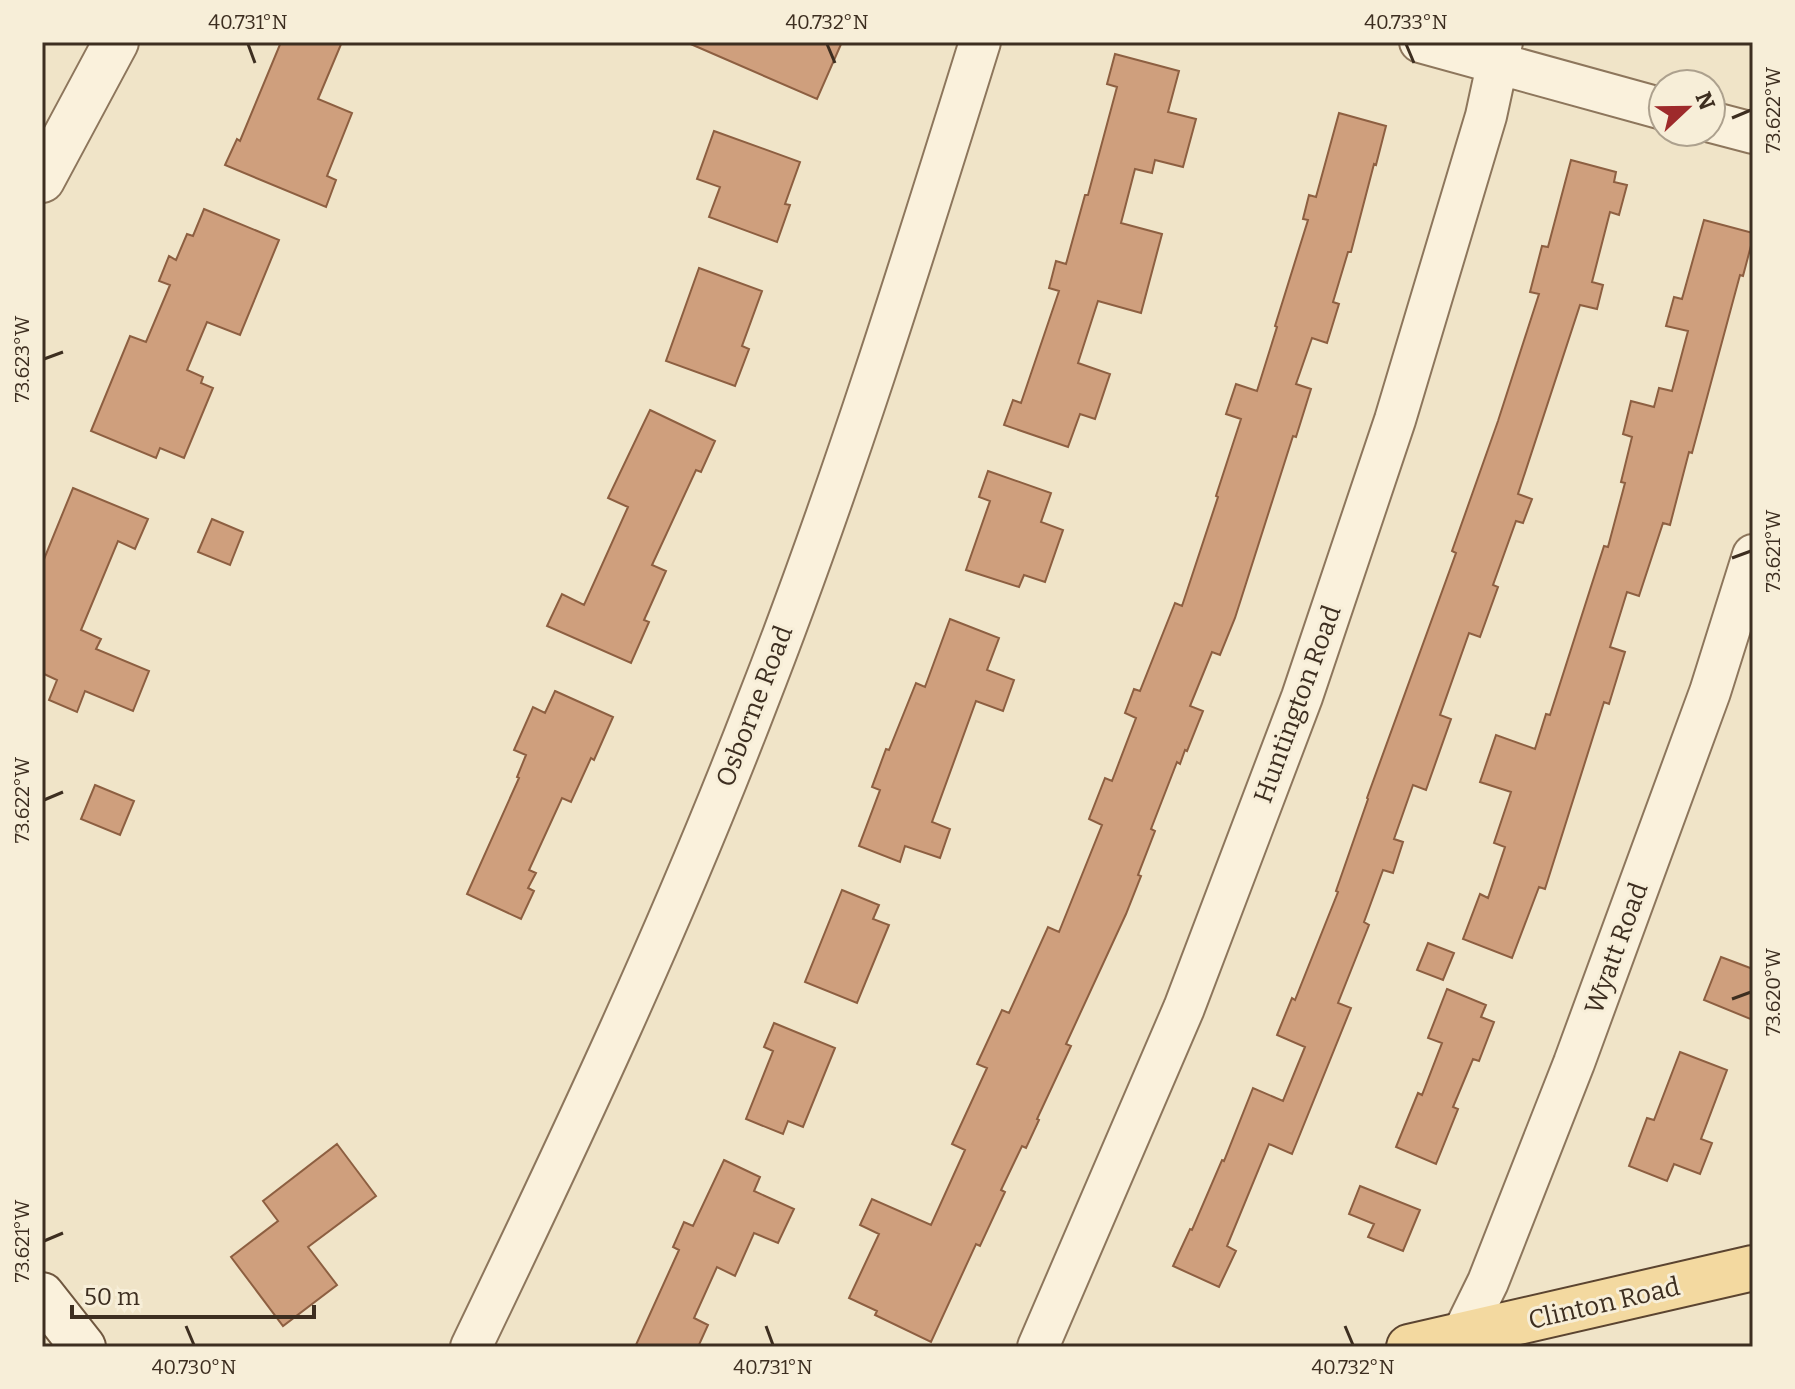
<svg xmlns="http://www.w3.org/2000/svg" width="1795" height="1389" font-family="Bitter,serif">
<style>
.building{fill:#cf9f7d;stroke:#8d5f41;stroke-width:2}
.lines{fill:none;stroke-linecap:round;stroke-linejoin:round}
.minor-casing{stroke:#8d765c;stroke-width:44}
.tertiary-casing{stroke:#8d765c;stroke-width:48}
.secondary-casing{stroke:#6f573f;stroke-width:48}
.primary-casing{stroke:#5b4430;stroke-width:48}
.minor{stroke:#faf1dc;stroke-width:40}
.tertiary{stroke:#faf1dc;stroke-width:44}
.secondary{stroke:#faf1dc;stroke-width:44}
.primary{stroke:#f3d9a0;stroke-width:44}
.ticks{fill:none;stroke:#3d2e20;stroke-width:3}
.labels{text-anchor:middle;stroke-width:6;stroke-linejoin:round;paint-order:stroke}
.street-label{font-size:26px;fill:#3d2e20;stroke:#f7eed8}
.neatline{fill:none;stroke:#3d2e20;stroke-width:3}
.ticks-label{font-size:20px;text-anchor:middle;fill:#3d2e20}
</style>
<rect width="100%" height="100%" fill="#f0e4c8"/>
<path class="building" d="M 281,42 L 342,42 L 318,99 L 352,113 L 327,176 L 336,180 L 326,207 L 225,165 L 237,139 L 240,141 Z
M 686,42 L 842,42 L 817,99 Z
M 1115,54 L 1179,71 L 1168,112 L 1196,119 L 1183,167 L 1155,160 L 1152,173 L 1135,169 L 1121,223 L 1162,234 L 1141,313 L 1098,301 L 1078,363 L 1110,374 L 1095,419 L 1080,414 L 1068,447 L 1004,425 L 1013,400 L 1021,403 L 1059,291 L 1049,288 L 1056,261 L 1066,264 L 1085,195 L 1088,195 L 1117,87 L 1107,84 Z
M 1339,113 L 1386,126 L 1376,165 L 1374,164 L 1351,252 L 1348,252 L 1333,302 L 1339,304 L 1327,343 L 1312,338 L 1296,384 L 1311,389 L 1296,437 L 1293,436 L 1235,618 L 1220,655 L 1212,652 L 1190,706 L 1203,711 L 1187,751 L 1185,750 L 1180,764 L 1177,762 L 1151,829 L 1155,831 L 1138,875 L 1141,876 L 1126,914 L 1066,1044 L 1071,1046 L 1037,1119 L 1039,1120 L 1026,1148 L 1022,1146 L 1001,1190 L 1005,1192 L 980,1246 L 976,1244 L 931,1342 L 875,1315 L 877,1311 L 849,1298 L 879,1234 L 860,1225 L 872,1199 L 931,1225 L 965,1150 L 952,1144 L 987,1068 L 977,1064 L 1002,1010 L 1009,1013 L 1048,927 L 1059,932 L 1102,825 L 1089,819 L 1105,778 L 1112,781 L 1136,718 L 1125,713 L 1134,689 L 1140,691 L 1175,603 L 1182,606 L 1218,497 L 1216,496 L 1241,419 L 1226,414 L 1236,384 L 1257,391 L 1277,327 L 1275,326 L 1308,220 L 1303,219 L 1309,195 L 1316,197 Z
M 714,131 L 800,162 L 785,204 L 790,205 L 777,242 L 709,217 L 720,187 L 697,179 Z
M 1571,160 L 1616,172 L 1614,182 L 1627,185 L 1619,215 L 1610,212 L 1592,282 L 1603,285 L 1597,309 L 1580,305 L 1518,494 L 1532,499 L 1523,523 L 1516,521 L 1493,585 L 1498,587 L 1480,637 L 1469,633 L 1440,715 L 1451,719 L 1426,790 L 1413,785 L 1394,839 L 1403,842 L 1393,873 L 1383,870 L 1364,922 L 1369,925 L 1338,1003 L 1351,1008 L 1292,1154 L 1269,1144 L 1227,1246 L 1236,1251 L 1219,1287 L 1173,1266 L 1190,1229 L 1192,1230 L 1222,1160 L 1224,1161 L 1253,1088 L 1283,1101 L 1305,1047 L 1277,1035 L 1292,998 L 1295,1000 L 1338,892 L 1336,891 L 1368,799 L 1367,798 L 1456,553 L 1452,551 L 1498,421 L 1539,294 L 1530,292 L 1542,246 L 1548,247 Z
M 204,209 L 279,240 L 240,335 L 207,322 L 187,370 L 203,377 L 201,383 L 213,388 L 184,458 L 160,448 L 156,458 L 91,431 L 130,336 L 146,342 L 170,285 L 159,281 L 169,256 L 176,260 L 187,234 L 193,236 Z
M 1704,220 L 1753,233 L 1753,238 L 1743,276 L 1740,275 L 1692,453 L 1689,452 L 1670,525 L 1663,523 L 1639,596 L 1627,592 L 1610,647 L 1625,652 L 1609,704 L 1604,702 L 1545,889 L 1539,887 L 1512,958 L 1463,939 L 1480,894 L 1488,898 L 1505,847 L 1494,843 L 1511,792 L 1480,782 L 1496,735 L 1535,749 L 1546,714 L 1550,715 L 1604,546 L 1608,547 L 1625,483 L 1621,482 L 1632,437 L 1623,434 L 1631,401 L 1654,407 L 1659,388 L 1672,391 L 1688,331 L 1666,326 L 1674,297 L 1682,299 Z
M 699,268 L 762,291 L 742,346 L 749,349 L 735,386 L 666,361 Z
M 650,410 L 715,441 L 701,472 L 696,470 L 652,565 L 666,571 L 644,620 L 649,622 L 631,663 L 547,626 L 562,594 L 584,605 L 628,507 L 608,498 Z
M 988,471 L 1051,493 L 1041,522 L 1063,530 L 1045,582 L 1024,575 L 1019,587 L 966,570 L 990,501 L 979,497 Z
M 73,488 L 148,519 L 135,549 L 118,541 L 81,630 L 101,639 L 96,649 L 149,671 L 133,711 L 85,691 L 77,712 L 49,700 L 57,680 L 42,673 L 42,564 Z
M 212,519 L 243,532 L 230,565 L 198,552 Z
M 950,619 L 999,638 L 987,670 L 1014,680 L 1003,711 L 976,701 L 932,822 L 950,829 L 940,858 L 905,846 L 900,862 L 859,846 L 880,790 L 872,787 L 886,749 L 889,750 L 916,683 L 925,687 Z
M 555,691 L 613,717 L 594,760 L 591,758 L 571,802 L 562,798 L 529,870 L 536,873 L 528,888 L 534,891 L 521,919 L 467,894 L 519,778 L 517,777 L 526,755 L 514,750 L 533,707 L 545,713 Z
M 95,785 L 134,801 L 120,835 L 81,819 Z
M 842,890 L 879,905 L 873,919 L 889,925 L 857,1003 L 805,982 Z
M 1428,943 L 1454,953 L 1443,980 L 1417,970 Z
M 1721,957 L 1753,969 L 1753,1020 L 1704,1000 Z
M 1447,989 L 1486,1005 L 1481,1017 L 1494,1022 L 1479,1061 L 1473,1059 L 1453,1107 L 1458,1109 L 1436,1164 L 1396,1147 L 1418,1093 L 1422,1095 L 1442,1043 L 1428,1038 Z
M 774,1023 L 835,1048 L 803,1127 L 788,1121 L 783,1134 L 746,1119 L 773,1051 L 764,1047 Z
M 1680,1052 L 1727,1070 L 1701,1139 L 1712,1143 L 1700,1174 L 1674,1164 L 1667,1181 L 1629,1166 L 1647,1118 L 1654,1120 Z
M 337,1144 L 376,1196 L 308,1247 L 337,1285 L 283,1326 L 231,1257 L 278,1221 L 263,1201 Z
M 724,1160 L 760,1177 L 754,1191 L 794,1209 L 778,1243 L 754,1233 L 735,1276 L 717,1267 L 694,1318 L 708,1325 L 698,1347 L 635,1347 L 679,1250 L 673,1247 L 684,1222 L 693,1226 Z
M 1360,1186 L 1420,1210 L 1403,1251 L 1368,1237 L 1374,1224 L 1349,1214 Z"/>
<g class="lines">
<g class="minor-casing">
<path id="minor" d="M 1420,42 L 1663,109
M 1711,122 L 1753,133
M 1462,1335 L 1488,1282 L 1574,1063 L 1710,692 L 1753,555
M 471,1347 C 573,1135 673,922 757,703 C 842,486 911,264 980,42
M 1038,1347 L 1184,1008 L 1302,697 L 1395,420 L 1486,116 L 1502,42"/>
</g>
<g class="tertiary-casing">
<path id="tertiary" d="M 42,180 L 116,42"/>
</g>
<g class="secondary-casing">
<path id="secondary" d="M 42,1295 L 83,1347"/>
</g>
<g class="primary-casing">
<path id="primary" d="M 1409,1347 L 1753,1268"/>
</g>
<use href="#minor" class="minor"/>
<use href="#tertiary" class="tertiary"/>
<use href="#secondary" class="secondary"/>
<use href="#primary" class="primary"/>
</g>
<path class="ticks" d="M 248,44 L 255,63M 827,44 L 835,63M 1406,44 L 1414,63M 1732,118 L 1751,110M 44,359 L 63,352M 1732,558 L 1751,551M 44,800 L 63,792M 1732,999 L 1751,992M 44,1241 L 63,1233M 186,1326 L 194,1345M 766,1326 L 773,1345M 1345,1326 L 1353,1345"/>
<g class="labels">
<g class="street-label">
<text transform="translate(1297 704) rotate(-70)" y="9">Huntington Road</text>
<text transform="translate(754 706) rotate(-69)" y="9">Osborne Road</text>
<text transform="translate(1616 948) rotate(-70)" y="9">Wyatt Road</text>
<text transform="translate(1604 1303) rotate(-13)" y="9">Clinton Road</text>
</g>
</g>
<rect width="1795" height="1389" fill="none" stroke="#f7eed8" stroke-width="88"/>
<g transform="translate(1687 108) rotate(68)"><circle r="38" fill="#f7eed8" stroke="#ada18e" stroke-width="2"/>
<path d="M0-6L14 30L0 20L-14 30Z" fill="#9e2a2b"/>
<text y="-12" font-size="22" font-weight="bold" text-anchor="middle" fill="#3d2e20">N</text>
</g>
<path d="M72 1305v12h242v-12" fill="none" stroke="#3d2e20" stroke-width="4"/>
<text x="84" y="1305" font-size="24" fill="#3d2e20" stroke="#f7eed8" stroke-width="6" paint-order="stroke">50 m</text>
<rect x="44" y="44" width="1707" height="1301" class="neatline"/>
<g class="ticks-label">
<text x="248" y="29">40.731°N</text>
<text x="827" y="29">40.732°N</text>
<text x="1406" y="29">40.733°N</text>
<text transform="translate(1773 110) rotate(-90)" y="7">73.622°W</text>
<text transform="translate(22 359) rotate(-90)" y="7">73.623°W</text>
<text transform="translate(1773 551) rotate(-90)" y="7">73.621°W</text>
<text transform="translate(22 800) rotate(-90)" y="7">73.622°W</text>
<text transform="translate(1773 992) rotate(-90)" y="7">73.620°W</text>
<text transform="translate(22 1241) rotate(-90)" y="7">73.621°W</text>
<text x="194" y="1374">40.730°N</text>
<text x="773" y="1374">40.731°N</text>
<text x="1353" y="1374">40.732°N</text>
</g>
</svg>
